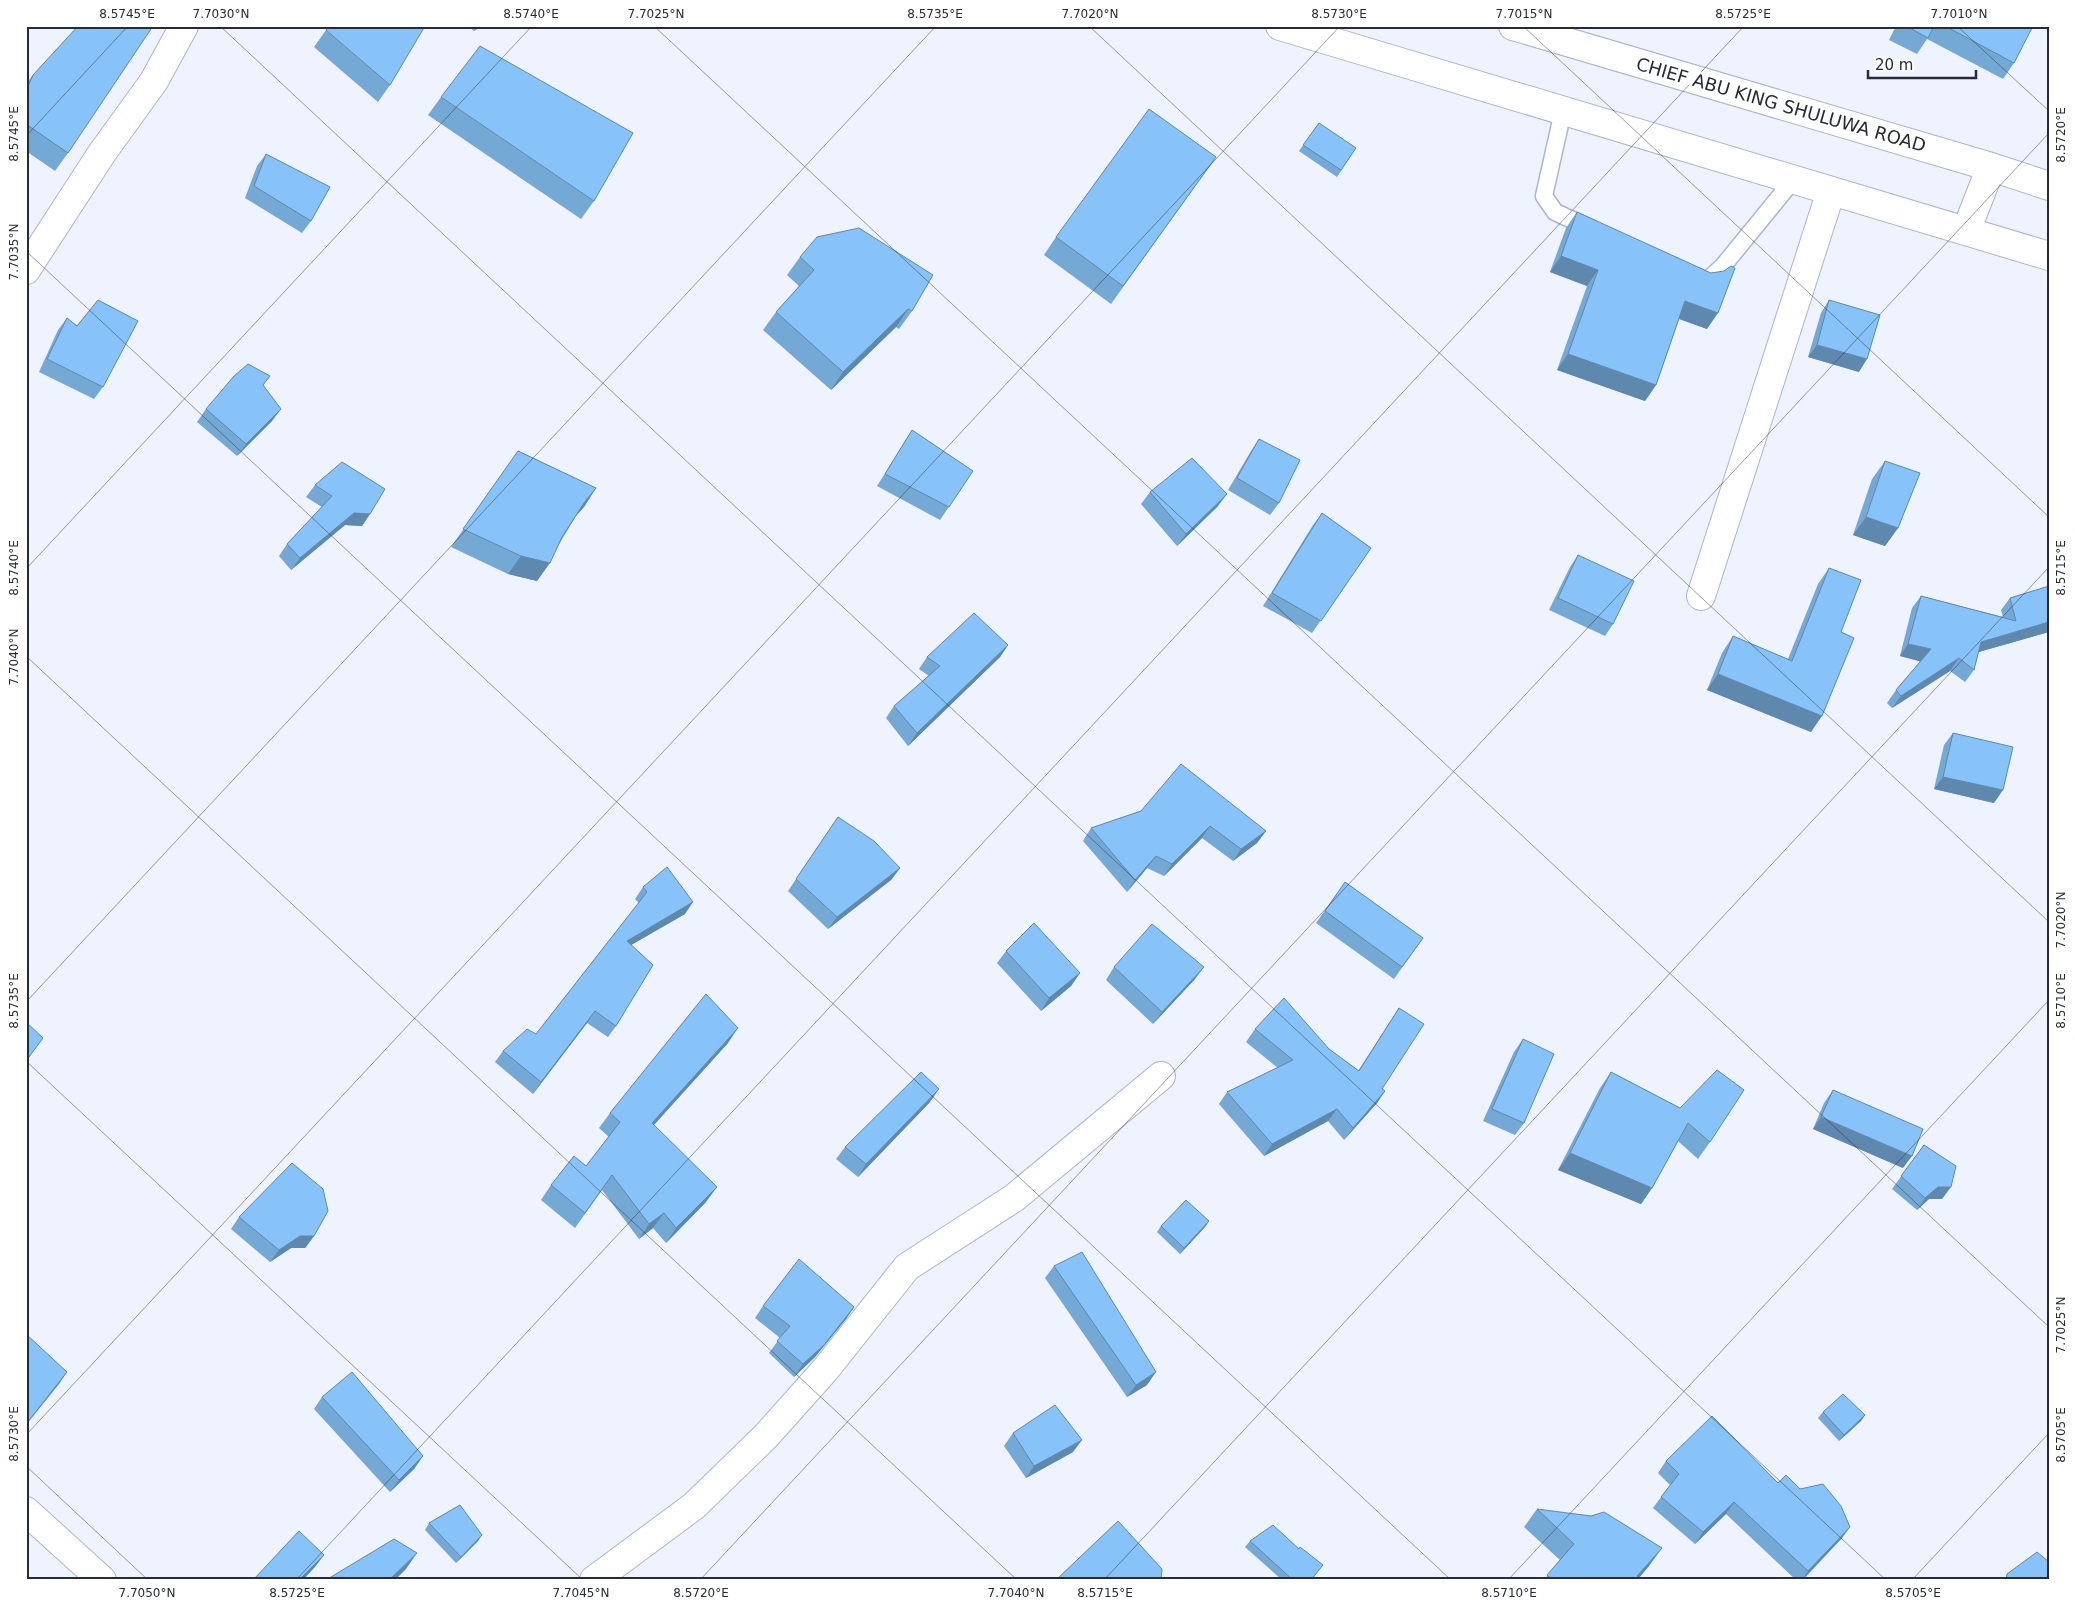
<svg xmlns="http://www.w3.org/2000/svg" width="2075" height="1606" font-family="'DejaVu Sans',sans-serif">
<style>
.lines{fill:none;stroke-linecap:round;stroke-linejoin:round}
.lane-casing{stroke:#aab6d0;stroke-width:19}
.street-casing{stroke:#aab6d0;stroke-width:30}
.secondary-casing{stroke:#aab6d0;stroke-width:30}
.lane{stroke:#fff;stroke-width:16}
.street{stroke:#fff;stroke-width:28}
.secondary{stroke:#fff;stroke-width:28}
.wall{fill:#74a8d5}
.shaded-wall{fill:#5e88ae}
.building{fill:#87c3f8;stroke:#5e88ae}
.ticks{fill:none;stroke:#262b35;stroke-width:1;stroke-opacity:0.45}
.labels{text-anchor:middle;stroke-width:5;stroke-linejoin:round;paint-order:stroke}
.street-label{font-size:18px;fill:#262b35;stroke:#fff}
.neatline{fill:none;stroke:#262b35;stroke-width:2}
.ticks-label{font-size:12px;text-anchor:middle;fill:#262b35}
</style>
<rect width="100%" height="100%" fill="#eef3ff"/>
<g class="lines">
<g class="lane-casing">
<path id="lane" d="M 1563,111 L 1544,196 L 1555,212 L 1592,229
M 1696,276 L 1704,280 L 1710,278 L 1723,266 L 1794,179"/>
</g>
<g class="street-casing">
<path id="street" d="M 26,270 L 102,153 L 154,81 L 184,26
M 1701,596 L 1831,191
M 26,1511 L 102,1580
M 594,1580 L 694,1506 L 766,1436 L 825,1370 L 907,1267 L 1014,1198 L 1161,1076"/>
</g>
<g class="secondary-casing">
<path id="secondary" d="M 1280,26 L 2049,256
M 1513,26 L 1991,167 L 2049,186
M 1966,231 L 1991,167"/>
</g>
<use href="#lane" class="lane"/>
<use href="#street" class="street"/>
<use href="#secondary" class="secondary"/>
</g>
<path class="wall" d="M 468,26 L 481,26 L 474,31 Z
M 1891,26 L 2033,26 L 2014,63 L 2003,79 L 1927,39 L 1917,54 L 1889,40 L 1895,28 Z
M 326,30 L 390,85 L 378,102 L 314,47 Z
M 33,75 L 68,153 L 55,171 L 26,151 L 26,84 Z
M 441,97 L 594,201 L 581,219 L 428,115 Z
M 1319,123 L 1356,148 L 1337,177 L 1299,151 Z
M 266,154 L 311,221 L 302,233 L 245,198 L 257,166 Z
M 1216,157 L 1111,304 L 1044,255 L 1056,237 Z
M 1577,212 L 1707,329 L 1679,319 L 1656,385 L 1645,401 L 1557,370 L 1587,286 L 1550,272 L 1566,228 Z
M 800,257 L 912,311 L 899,329 L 896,327 L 831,390 L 763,330 L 776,312 L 799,286 L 787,275 Z
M 1829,300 L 1859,372 L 1808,357 L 1821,313 Z
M 67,318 L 77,326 L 103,387 L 94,399 L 39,372 L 58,330 Z
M 263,385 L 272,421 L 237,456 L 197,422 L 206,409 Z
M 912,430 L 973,471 L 940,520 L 877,486 L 904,443 Z
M 1259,439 L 1279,503 L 1270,515 L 1228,490 L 1251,451 Z
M 518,451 L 596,488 L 584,507 L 576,516 L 537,581 L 508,574 L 451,547 Z
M 1885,461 L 1898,528 L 1885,546 L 1853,535 L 1872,479 Z
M 315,485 L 370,514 L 362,526 L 345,525 L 291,570 L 279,556 L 287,544 L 322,507 L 306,497 Z
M 1150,492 L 1218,506 L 1177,546 L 1141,504 Z
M 1322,513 L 1371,548 L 1312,633 L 1263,606 L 1313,525 Z
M 1578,555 L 1613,624 L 1605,636 L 1549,610 L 1570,567 Z
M 1829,568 L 1841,632 L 1811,732 L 1707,690 L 1722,653 L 1733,636 L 1788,659 L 1818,584 Z
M 2049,586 L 2049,632 L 1978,652 L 1974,670 L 1965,682 L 1950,671 L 1892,708 L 1887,703 L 1896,690 L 1921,661 L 1900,656 L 1912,608 L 1921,596 L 2003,617 L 2001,610 L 2010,598 Z
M 1008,645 L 1000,657 L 908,746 L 886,718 L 894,706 L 929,676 L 919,669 L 927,657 Z
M 1953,733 L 1994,803 L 1934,789 L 1944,745 Z
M 1141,811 L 1266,831 L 1257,843 L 1233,861 L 1202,838 L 1164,876 L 1147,868 L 1127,892 L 1083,841 L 1091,828 Z
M 838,817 L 900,868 L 891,880 L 828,929 L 788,891 Z
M 1345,882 L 1423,938 L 1394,979 L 1316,923 Z
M 643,887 L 685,914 L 631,945 L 616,1026 L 608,1037 L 587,1023 L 533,1094 L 495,1062 L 503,1051 L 536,1034 L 639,903 L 635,899 Z
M 1006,951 L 1080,973 L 1071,986 L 1041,1011 L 997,963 Z
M 1114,967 L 1195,979 L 1153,1024 L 1106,980 Z
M 1399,1008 L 1382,1089 L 1385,1091 L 1377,1103 L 1344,1140 L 1328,1121 L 1264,1156 L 1219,1104 L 1227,1092 L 1278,1068 L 1246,1042 L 1255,1029 L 1329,1049 L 1358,1071 Z
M 1523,1039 L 1524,1123 L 1515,1135 L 1483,1121 L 1514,1052 Z
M 728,1043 L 654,1125 L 706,1202 L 666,1243 L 653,1228 L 639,1239 L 602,1190 L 575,1228 L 541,1200 L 551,1185 L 586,1166 L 609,1137 L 599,1128 L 610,1113 Z
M 1611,1072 L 1680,1108 L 1710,1142 L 1698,1159 L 1678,1141 L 1652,1188 L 1641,1204 L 1558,1170 L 1600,1088 Z
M 1833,1090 L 1903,1168 L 1813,1129 L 1824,1103 Z
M 930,1102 L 858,1177 L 836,1159 L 845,1147 Z
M 1924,1145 L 1942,1199 L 1929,1199 L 1917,1210 L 1892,1189 Z
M 239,1217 L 314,1236 L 305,1248 L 291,1248 L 270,1262 L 231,1229 Z
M 1209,1221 L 1205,1227 L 1180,1254 L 1157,1232 L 1161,1226 Z
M 1054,1266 L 1147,1385 L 1127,1397 L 1045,1278 Z
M 763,1306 L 854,1307 L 846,1319 L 815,1357 L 794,1377 L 769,1353 L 780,1338 L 755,1318 Z
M 322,1397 L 423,1456 L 414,1469 L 390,1492 L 314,1409 Z
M 1823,1412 L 1865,1415 L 1861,1421 L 1839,1441 L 1818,1418 Z
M 1013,1433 L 1073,1452 L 1026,1478 L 1004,1446 Z
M 1666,1461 L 1778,1483 L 1842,1538 L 1803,1580 L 1796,1580 L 1726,1514 L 1695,1544 L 1653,1508 L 1670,1485 L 1658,1473 Z
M 1537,1509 L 1649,1566 L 1639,1578 L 1641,1580 L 1544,1580 L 1560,1560 L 1524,1527 Z
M 429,1523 L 478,1541 L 456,1563 L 425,1530 Z
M 1250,1541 L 1318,1571 L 1311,1580 L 1282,1580 L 1245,1547 Z"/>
<path class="shaded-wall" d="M 478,26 L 481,26 L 474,31 Z
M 1561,256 L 1598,270 L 1587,286 L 1550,272 Z
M 1685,301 L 1718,313 L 1707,329 L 1674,317 Z
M 908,309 L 896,327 L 831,390 L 843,372 Z
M 1817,345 L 1867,359 L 1859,372 L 1808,357 Z
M 1568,354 L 1656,385 L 1645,401 L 1557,370 Z
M 281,409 L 272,421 L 237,456 L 246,444 Z
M 596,488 L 584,507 L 571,521 L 584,503 Z
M 1227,494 L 1218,506 L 1177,546 L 1186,534 Z
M 354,513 L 370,514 L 362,526 L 345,525 L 291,570 L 300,558 Z
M 1866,517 L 1898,528 L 1885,546 L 1853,535 Z
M 521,556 L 550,563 L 537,581 L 508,574 Z
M 2049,622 L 2049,632 L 1972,654 L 1981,642 Z
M 1908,644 L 1931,649 L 1922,662 L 1900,656 Z
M 1008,645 L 1000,657 L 908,746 L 917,733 Z
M 1959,658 L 1950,671 L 1892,708 L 1901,696 Z
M 1718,674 L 1822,716 L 1811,732 L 1707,690 Z
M 1943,777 L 2003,790 L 1994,803 L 1934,789 Z
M 1210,826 L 1202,838 L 1164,876 L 1172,864 Z
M 1266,831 L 1257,843 L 1233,861 L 1241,849 Z
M 1156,856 L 1147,868 L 1127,892 L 1135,880 Z
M 900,868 L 891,880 L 828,929 L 837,917 Z
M 693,902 L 685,914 L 619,952 L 627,941 Z
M 1204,967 L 1195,979 L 1153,1024 L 1162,1012 Z
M 1080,973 L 1071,986 L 1041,1011 L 1049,998 Z
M 595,1011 L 587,1023 L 533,1094 L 541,1082 Z
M 738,1028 L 728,1043 L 642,1138 L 652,1123 Z
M 939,1089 L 930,1102 L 858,1177 L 866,1164 Z
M 1385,1091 L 1377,1103 L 1344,1140 L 1353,1128 Z
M 1337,1109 L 1328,1121 L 1264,1156 L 1272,1144 Z
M 1821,1117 L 1912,1156 L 1903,1168 L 1813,1129 Z
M 1570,1153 L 1652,1188 L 1641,1204 L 1558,1170 Z
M 717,1187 L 706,1202 L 666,1243 L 676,1228 Z
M 1938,1187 L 1951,1187 L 1942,1199 L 1929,1199 L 1917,1210 L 1925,1198 Z
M 664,1213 L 653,1228 L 639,1239 L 649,1224 Z
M 1209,1221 L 1205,1227 L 1180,1254 L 1184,1248 Z
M 300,1236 L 314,1236 L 305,1248 L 291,1248 L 270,1262 L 279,1250 Z
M 854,1307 L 846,1319 L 815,1357 L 794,1377 L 803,1364 Z
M 67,1372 L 59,1384 L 26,1425 L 26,1424 Z
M 1156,1372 L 1147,1385 L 1127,1397 L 1136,1385 Z
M 1865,1415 L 1861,1421 L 1839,1441 L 1844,1435 Z
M 1082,1440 L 1073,1452 L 1026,1478 L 1034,1466 Z
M 423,1456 L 414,1469 L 390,1492 L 399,1480 Z
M 1734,1502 L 1726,1514 L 1695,1544 L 1703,1532 Z
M 1850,1527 L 1842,1538 L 1802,1580 L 1808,1571 Z
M 482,1535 L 478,1541 L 456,1563 L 461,1557 Z
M 1662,1548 L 1649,1566 L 1637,1580 L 1637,1576 Z
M 417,1553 L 406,1569 L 395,1580 L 389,1580 Z
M 324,1555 L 315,1567 L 303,1580 L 299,1580 Z"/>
<path class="building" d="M 78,26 L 153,26 L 68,153 L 26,124 L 26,91 L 33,75 Z
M 329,26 L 425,26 L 390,85 L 326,30 Z
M 1906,26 L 1934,26 L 1928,38 Z
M 1945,26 L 2033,26 L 2014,63 Z
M 480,46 L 633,133 L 594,201 L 441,97 Z
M 1149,109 L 1216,157 L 1123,286 L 1056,237 Z
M 1319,123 L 1356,148 L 1341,170 L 1303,145 Z
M 266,154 L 330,187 L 311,221 L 254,186 Z
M 1577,212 L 1711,273 L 1724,271 L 1731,266 L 1735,268 L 1718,313 L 1685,301 L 1656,385 L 1568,354 L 1598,270 L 1561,256 Z
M 859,228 L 933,275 L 912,311 L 908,309 L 843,372 L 776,312 L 814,270 L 800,257 L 817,237 Z
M 98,300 L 138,321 L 103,387 L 47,359 L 67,318 L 77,326 Z
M 1829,300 L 1880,315 L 1867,359 L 1817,345 Z
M 248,364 L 270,376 L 263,385 L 281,409 L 246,444 L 206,409 L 234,376 Z
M 912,430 L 973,471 L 949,507 L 885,474 Z
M 1259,439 L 1300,460 L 1279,503 L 1237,478 Z
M 518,451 L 596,488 L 584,503 L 562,537 L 550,563 L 521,556 L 463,529 Z
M 1192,458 L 1227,494 L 1186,534 L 1150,492 Z
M 1885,461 L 1920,473 L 1898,528 L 1866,517 Z
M 342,462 L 385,489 L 370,514 L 354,513 L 300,558 L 287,544 L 332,496 L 315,485 Z
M 1322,513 L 1371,548 L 1321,621 L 1272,593 Z
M 1578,555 L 1634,581 L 1613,624 L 1558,598 Z
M 1829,568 L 1861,580 L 1841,632 L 1854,638 L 1822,716 L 1718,674 L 1733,636 L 1792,661 Z
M 2049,586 L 2049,622 L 1981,642 L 1974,670 L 1959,658 L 1901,696 L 1896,690 L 1931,649 L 1908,644 L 1921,596 L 2016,621 L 2010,598 Z
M 974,613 L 1008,645 L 917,733 L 894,706 L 940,666 L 927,657 Z
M 1953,733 L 2013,747 L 2003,790 L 1943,777 Z
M 1181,764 L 1266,831 L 1241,849 L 1210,826 L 1172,864 L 1156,856 L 1135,880 L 1091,828 L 1141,811 Z
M 838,817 L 874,841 L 900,868 L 837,917 L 796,879 Z
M 667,867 L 693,902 L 627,941 L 653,965 L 616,1026 L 595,1011 L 541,1082 L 503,1051 L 527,1029 L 536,1034 L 647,892 L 643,887 Z
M 1345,882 L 1423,938 L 1402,967 L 1325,911 Z
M 1034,923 L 1080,973 L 1049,998 L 1006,951 Z
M 1152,924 L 1204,967 L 1162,1012 L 1114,967 Z
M 706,994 L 738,1028 L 652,1123 L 717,1187 L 676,1228 L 664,1213 L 649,1224 L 612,1175 L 585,1213 L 551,1185 L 574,1156 L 586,1166 L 620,1122 L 610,1113 Z
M 1284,998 L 1329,1049 L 1359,1071 L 1399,1008 L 1424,1024 L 1382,1089 L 1385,1091 L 1353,1128 L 1337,1109 L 1272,1144 L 1227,1092 L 1293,1060 L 1255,1029 Z
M 26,1022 L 43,1038 L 26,1061 Z
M 1523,1039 L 1554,1054 L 1524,1123 L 1492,1109 Z
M 1717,1070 L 1744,1090 L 1710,1142 L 1688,1123 L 1652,1188 L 1570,1153 L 1611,1072 L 1680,1108 Z
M 921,1072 L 939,1089 L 866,1164 L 845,1147 Z
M 1833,1090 L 1923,1129 L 1912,1156 L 1821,1117 Z
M 1924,1145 L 1956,1166 L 1951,1187 L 1938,1187 L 1925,1198 L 1901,1176 Z
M 292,1163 L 323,1189 L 328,1211 L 314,1236 L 300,1236 L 279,1250 L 239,1217 Z
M 1186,1200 L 1209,1221 L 1184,1248 L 1161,1226 Z
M 1082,1252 L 1156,1372 L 1136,1385 L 1054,1266 Z
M 799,1259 L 854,1307 L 824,1345 L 803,1364 L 777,1341 L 790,1326 L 763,1306 Z
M 26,1334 L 67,1372 L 26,1424 Z
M 352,1372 L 423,1456 L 399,1480 L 322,1397 Z
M 1843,1394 L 1865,1415 L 1844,1435 L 1823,1412 Z
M 1055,1405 L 1082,1440 L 1034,1466 L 1013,1433 Z
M 1712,1416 L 1778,1483 L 1786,1475 L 1800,1489 L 1823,1484 L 1841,1506 L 1850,1527 L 1808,1571 L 1734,1502 L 1703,1532 L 1661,1497 L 1679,1474 L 1666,1461 Z
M 460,1505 L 482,1535 L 461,1557 L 429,1523 Z
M 1537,1509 L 1591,1516 L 1604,1512 L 1662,1548 L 1637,1576 L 1641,1580 L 1553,1580 L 1547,1575 L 1574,1544 Z
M 1118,1521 L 1162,1569 L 1161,1580 L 1056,1580 Z
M 1273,1525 L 1299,1549 L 1300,1547 L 1323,1565 L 1311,1580 L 1293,1580 L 1250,1541 Z
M 299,1531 L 324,1555 L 299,1580 L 253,1580 Z
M 394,1539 L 417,1553 L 389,1580 L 326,1580 Z
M 2037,1552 L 2049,1562 L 2049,1580 L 2006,1580 L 2007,1574 Z"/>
<path class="ticks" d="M 220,26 L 1886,1580M 654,26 L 2049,1327M 1089,26 L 2049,922M 1523,26 L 2049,517M 1957,26 L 2049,111M 26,136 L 128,26M 26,251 L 1451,1580M 26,569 L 532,26M 26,656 L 1017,1580M 26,1002 L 936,26M 26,1061 L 583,1580M 26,1435 L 1340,26M 26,1466 L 148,1580M 296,1580 L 1744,26M 700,1580 L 2049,133M 1104,1580 L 2049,567M 1508,1580 L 2049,1000M 1912,1580 L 2049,1433"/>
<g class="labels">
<g class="street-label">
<text transform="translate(1781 105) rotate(16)" y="6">CHIEF ABU KING SHULUWA ROAD</text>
</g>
</g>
<rect width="2075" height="1606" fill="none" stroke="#ffffff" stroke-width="55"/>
<path d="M1868 70v8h108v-8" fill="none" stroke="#262b35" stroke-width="2.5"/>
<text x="1875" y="70" font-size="15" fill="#262b35" stroke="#ffffff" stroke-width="4" paint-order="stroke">20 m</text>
<rect x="28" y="28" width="2020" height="1550" class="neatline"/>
<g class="ticks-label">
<text x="127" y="18">8.5745°E</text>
<text x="221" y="18">7.7030°N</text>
<text x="531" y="18">8.5740°E</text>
<text x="656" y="18">7.7025°N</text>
<text x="935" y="18">8.5735°E</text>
<text x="1090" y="18">7.7020°N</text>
<text x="1339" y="18">8.5730°E</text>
<text x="1524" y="18">7.7015°N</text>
<text x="1743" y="18">8.5725°E</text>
<text x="1959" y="18">7.7010°N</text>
<text transform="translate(14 134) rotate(-90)" y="4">8.5745°E</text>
<text transform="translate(2061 135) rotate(-90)" y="4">8.5720°E</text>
<text transform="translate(14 252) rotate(-90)" y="4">7.7035°N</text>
<text transform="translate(14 568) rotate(-90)" y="4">8.5740°E</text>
<text transform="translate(2061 568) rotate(-90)" y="4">8.5715°E</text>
<text transform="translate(14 657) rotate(-90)" y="4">7.7040°N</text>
<text transform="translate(2061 920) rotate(-90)" y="4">7.7020°N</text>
<text transform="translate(14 1001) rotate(-90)" y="4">8.5735°E</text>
<text transform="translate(2061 1001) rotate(-90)" y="4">8.5710°E</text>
<text transform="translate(2061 1325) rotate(-90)" y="4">7.7025°N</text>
<text transform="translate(14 1434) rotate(-90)" y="4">8.5730°E</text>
<text transform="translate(2061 1435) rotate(-90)" y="4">8.5705°E</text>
<text x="147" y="1597">7.7050°N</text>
<text x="297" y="1597">8.5725°E</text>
<text x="581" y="1597">7.7045°N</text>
<text x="701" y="1597">8.5720°E</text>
<text x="1016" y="1597">7.7040°N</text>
<text x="1105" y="1597">8.5715°E</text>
<text x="1509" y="1597">8.5710°E</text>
<text x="1913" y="1597">8.5705°E</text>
</g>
</svg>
